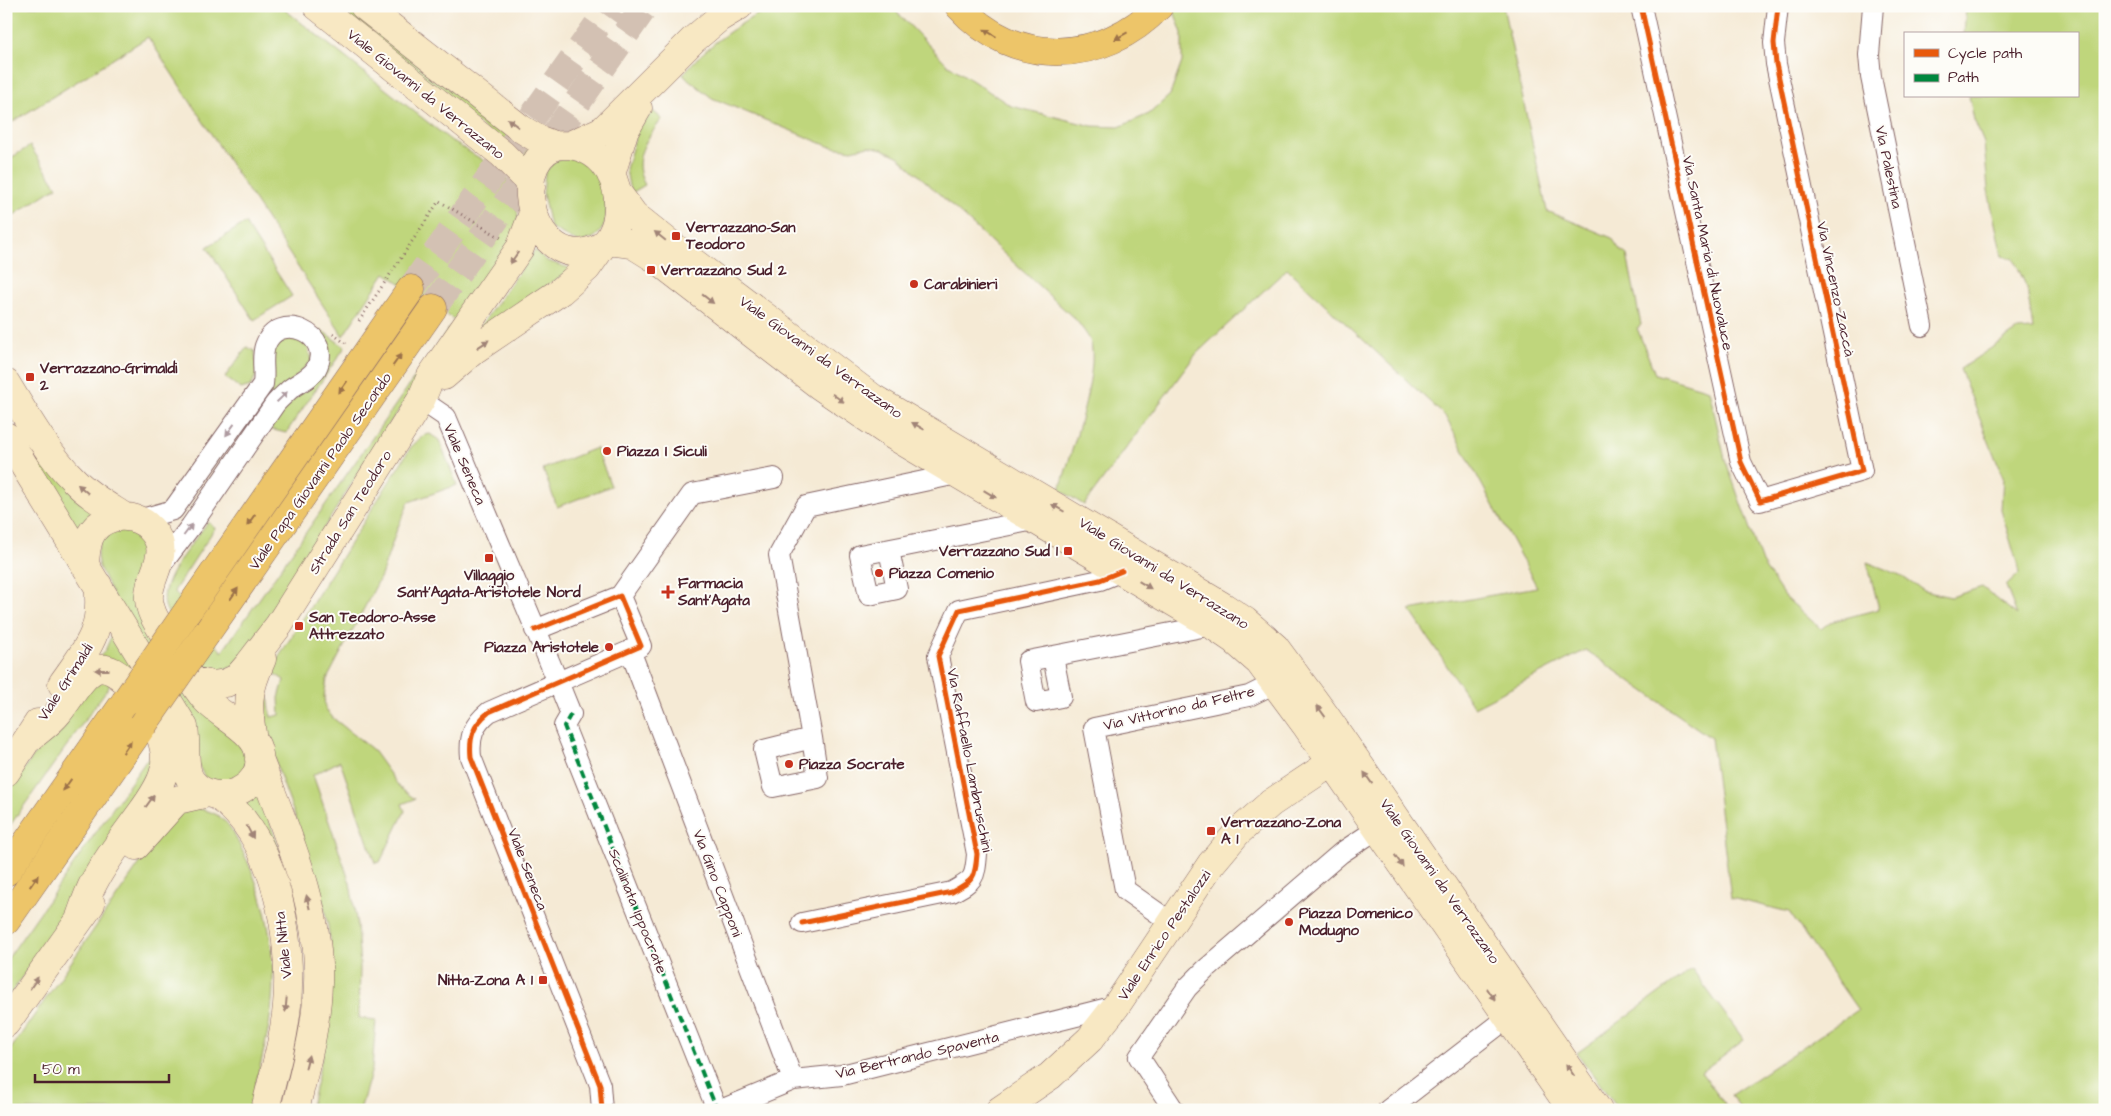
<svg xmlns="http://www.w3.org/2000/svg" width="2111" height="1116" font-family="'Architects Daughter',sans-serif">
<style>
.green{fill:#bfd67b;stroke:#847a53}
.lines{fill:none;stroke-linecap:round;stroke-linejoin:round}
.primary-tunnel{stroke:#d3c1b3;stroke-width:28;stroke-dasharray:28 14;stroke-linecap:butt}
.street-casing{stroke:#866666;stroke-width:22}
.secondary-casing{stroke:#866666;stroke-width:29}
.primary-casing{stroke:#866666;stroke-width:29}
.path{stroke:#866666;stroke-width:3;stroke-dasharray:1 4;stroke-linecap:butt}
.street{stroke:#fff;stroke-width:20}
.secondary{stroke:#f8e8c3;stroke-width:28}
.primary{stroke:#edc569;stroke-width:28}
.primary-bridge-casing{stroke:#866666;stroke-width:29;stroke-linecap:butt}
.primary-bridge{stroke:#edc569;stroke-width:28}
.quiet{stroke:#00873e;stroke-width:4;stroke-dasharray:8 4;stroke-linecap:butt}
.cycleway-casing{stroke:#fdfcf7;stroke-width:8}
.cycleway{stroke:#e8590c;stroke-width:5}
.oneway{fill:#9c724a}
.oneway2{fill:#a18477}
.oneway3{fill:#ae9aa0}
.poi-dot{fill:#c8321e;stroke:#fdfcf7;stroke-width:2}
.labels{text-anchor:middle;stroke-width:4;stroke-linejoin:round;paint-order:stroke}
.street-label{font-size:15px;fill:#4a1f2b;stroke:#fdfcf7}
.poi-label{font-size:15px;font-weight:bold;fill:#4a1f2b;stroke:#fdfcf7;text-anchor:start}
</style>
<rect width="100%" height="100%" fill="#fdfcf7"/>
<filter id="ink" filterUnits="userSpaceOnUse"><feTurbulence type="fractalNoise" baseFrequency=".02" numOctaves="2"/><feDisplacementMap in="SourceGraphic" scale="10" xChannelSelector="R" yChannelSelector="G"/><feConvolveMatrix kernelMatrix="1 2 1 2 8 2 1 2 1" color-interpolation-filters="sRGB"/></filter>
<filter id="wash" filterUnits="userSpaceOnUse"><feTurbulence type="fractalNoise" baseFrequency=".0096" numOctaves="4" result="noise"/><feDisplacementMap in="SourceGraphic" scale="20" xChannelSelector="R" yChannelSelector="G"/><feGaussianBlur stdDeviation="1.12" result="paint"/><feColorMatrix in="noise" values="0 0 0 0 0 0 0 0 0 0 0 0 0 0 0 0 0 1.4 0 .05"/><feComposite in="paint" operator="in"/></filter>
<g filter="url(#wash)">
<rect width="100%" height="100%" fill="#f5ead5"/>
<path class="green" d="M 6,6 L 280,6 L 453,142 L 501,171 L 516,192 L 518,217 L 512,248 L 385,430 L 239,664 C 228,669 219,673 208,670 C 199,657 168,618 165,606 C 158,581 194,542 208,522 L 215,528 L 174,591 L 222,652 L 455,320 L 385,273 L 343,336 L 148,37 L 6,126 Z
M 332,6 L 349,6 L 507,130 L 536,148 L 526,162 Z
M 774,6 L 891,6 L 947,64 L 1011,106 L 1092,126 L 1119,127 L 1149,114 L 1170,95 L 1182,62 L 1182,33 L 1172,6 L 1503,6 L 1547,211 L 1612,238 L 1620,250 L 1627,255 L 1641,325 L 1637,328 L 1655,374 L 1709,390 L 1725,459 L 1762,563 L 1784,596 L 1821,629 L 1830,622 L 1879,609 L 1867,562 L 1900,575 L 1923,591 L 1951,597 L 1982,587 L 2017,615 L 2006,586 L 2020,573 L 2001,510 L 2003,477 L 1960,369 L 2018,330 L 2033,329 L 2027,288 L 2014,259 L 2002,256 L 1988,190 L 1984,143 L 1974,120 L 1969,96 L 2077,96 L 2077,34 L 1964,34 L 1966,6 L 2105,6 L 2105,1110 L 1741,1110 L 1731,1095 L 1858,1010 L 1789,912 L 1731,898 L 1711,738 L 1586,650 L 1474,707 L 1410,610 L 1537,587 L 1445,416 L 1287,269 L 1196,354 L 1084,505 L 1060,490 C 1069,457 1101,370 1090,340 C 1087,334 1081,327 1077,321 L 899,157 L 883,149 L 868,146 L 852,150 L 828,146 L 712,98 L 683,75 C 701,49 745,19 774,6 Z
M 653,111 L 662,119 C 647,139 630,159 645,185 L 633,192 L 629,186 L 626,169 L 638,128 Z
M 30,146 L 57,187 L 6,220 L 6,161 Z
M 568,156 L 598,171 C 602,191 615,218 597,235 C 593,239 584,241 579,243 L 550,227 L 543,194 L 545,172 L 556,160 Z
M 245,223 L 292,296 L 254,320 L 207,247 Z
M 535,250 L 547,261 L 572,269 L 474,335 Z
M 321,330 L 345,347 L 286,433 L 270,429 L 283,410 L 300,394 Z
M 289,336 L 307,342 L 311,361 L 260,414 L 254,411 L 276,342 Z
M 247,347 L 255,351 L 257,373 L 251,386 L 241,389 L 225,377 Z
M 18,428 L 95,510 L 79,536 L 16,431 Z
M 430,434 L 439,440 L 457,485 L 409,502 L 397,529 L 381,576 L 327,679 L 324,696 L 325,708 L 333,718 L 372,749 L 400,788 L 415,799 L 402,804 L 405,811 L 380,862 L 375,863 L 340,761 L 313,775 L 350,883 L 357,925 L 360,967 L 359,1018 L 376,1020 L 372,1069 L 360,1110 L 310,1110 C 327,1039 342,971 322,899 C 314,871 305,843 295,816 C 280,776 265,738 264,695 L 268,696 L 271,717 L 280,715 L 279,698 L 284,680 L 270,671 L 411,447 L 424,435 Z
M 596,448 L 611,486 L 557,507 L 543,469 Z
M 114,529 L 136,532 L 148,548 L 140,583 L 245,747 L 246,769 L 233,783 L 206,780 L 99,567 L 97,557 L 100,540 Z
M 112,634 L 174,733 L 179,786 L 169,786 L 169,745 L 93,664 L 105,651 Z
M 115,678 L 6,831 L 6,795 L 84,684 Z
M 157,745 L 152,793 L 6,1000 L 6,961 Z
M 259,789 L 295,897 L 295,903 L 291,906 L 240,804 Z
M 195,808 C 227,813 231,828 244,854 C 270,907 279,966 269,1025 C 264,1053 256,1082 249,1110 L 6,1110 L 6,1056 L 163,830 L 174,816 Z
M 1692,969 L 1744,1040 L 1701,1072 L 1729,1110 L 1619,1110 L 1577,1053 Z"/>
</g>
<g filter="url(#ink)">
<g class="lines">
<path class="primary-tunnel" d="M 411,289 L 611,6
M 433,308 L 645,6"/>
<g class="street-casing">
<path id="street" d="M 1641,6 L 1741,462 L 1760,501 L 1862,471 L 1776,64 L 1774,43 L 1778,6
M 1873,6 L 1869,55 L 1871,77 L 1922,326
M 421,400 L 446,417 L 558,682 L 571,714 L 564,726 L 717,1110
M 138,520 L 173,510 L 263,384 C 265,371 261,358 265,346 C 278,309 335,334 316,369 C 310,379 297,383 289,390 C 284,395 279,399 275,404 L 191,526 L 158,569
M 889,550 L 897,589 L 869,595 L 860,555 L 901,547 L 1034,520
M 620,596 L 692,494 L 774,478
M 535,630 L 620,596 L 641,646 L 489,712 C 473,725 469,737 471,757 L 600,1085 L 602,1110
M 630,650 L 793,1080
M 1053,657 L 1061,697 L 1036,702 L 1028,661 L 1212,625
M 812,738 L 818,778 L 773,787 L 764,750 L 812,738 L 779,555 L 806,506 L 957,474
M 802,923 L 952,892 C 974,880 975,879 977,854 L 938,656 L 959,610 L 1100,580 L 1122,571
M 1172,923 L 1125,890 L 1094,728 L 1249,696 L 1275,683
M 721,1110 L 793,1080 L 842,1075 L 1116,1006
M 1174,1110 L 1139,1057 L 1187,988 L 1206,969 L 1341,853 L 1377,829
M 1388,1110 L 1519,1009"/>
</g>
<g class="secondary-casing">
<path id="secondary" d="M 317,6 L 502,154 L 523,175 L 531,187
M 364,6 L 520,128 L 538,139 L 556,146
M 570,145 C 608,150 624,188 616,223 C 612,236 606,246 593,250 C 534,271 506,166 555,146 C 559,145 566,145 570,145 Z
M 570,145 L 603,130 L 693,40 L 719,18 L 739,6
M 611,175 L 624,132 L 638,108
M 617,192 L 634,215 L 693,262 L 873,398 L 1224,607 L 1245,621 L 1275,647 L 1325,715 L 1598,1110
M 608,241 L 632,244 L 653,257 L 820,386 L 892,435 L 1212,625 L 1234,640 L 1259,662 L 1307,727 L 1572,1110
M 444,376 L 474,350 L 561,291 L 587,268 L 601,248
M 6,383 C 25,414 48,455 74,480 C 88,495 106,505 123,516
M 6,436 L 184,727 C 187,742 182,770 192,782 C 217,811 269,788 258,750 C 253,730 220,715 207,701 C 192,685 176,653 164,634 C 157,622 150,613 149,599 C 147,575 175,553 150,528 C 135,512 106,513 93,531 C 86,541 86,552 85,563
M 194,681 L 212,685 L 226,683 L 237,678 L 249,664 L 279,625 L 421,400 L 431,376 L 520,248 L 533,213
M 62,684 C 87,648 104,632 98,585
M 30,738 C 39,730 51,722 58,713 C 84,680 94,644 135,691 C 144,700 149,712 155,723 C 174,763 165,780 141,813 C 125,835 107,858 94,882 C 88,893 84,906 80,917
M 253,740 C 247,704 247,692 262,659
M 259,759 C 285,830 321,906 318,983 C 317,1026 305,1068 295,1110
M 6,772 L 38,723
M 218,796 C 276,837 293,940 287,1005 C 284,1041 273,1075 265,1110
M 136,846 L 177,800 L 208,793
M 6,1023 L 91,904
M 1000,1110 L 1050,1076 L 1090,1039 L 1116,1006 L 1211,864 L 1237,833 L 1271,803 L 1346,753"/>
</g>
<g class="primary-casing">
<path id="primary" d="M 959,6 C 1014,68 1103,65 1159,6
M 189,609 L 411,289
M 206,634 L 433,308
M 6,872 L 125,702
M 6,921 L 143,725"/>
</g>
<path class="path" d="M 359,321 L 439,201 L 501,238
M 333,334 L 345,343 L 346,341"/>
<use href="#street" class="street"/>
<use href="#secondary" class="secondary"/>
<use href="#primary" class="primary"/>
<g class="primary-bridge-casing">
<path id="primary-bridge" d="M 125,702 L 189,609
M 143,725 L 206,634"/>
</g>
<use href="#primary-bridge" class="primary-bridge"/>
<path class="quiet" d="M 571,714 L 564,726 L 717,1110"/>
<g class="cycleway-casing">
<path id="cycleway" d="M 1641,6 L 1741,462 L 1760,501 L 1862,471 L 1776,64 L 1774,43 L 1778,6
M 535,630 L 620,596 L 641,646 L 489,712 C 473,725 469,737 471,757 L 600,1085 L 602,1110
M 802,923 L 952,892 C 974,880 975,879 977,854 L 938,656 L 959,610 L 1100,580 L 1122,571"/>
</g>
<use href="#cycleway" class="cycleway"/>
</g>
<defs><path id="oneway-solid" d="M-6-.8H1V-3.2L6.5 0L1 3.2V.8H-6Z" transform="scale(1.25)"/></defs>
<g class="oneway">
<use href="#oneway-solid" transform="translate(990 33) rotate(-149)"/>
<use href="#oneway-solid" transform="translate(1121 36) rotate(151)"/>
<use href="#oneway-solid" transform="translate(397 360) rotate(-55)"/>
<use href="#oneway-solid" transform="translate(343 387) rotate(125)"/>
<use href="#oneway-solid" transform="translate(251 520) rotate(125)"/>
<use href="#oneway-solid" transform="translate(234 594) rotate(-55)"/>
<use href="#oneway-solid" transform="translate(127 747) rotate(-55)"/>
<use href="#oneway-solid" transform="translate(67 785) rotate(125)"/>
<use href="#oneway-solid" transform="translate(34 881) rotate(-55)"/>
</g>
<g class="oneway2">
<use href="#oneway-solid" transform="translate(513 123) rotate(-142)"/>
<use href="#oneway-solid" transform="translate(660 236) rotate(-141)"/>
<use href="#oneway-solid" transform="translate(514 258) rotate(125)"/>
<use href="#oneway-solid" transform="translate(708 299) rotate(38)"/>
<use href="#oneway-solid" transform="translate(483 344) rotate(-34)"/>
<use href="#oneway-solid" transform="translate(838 398) rotate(35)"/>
<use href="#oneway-solid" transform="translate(918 426) rotate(-150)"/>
<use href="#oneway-solid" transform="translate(83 489) rotate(-139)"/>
<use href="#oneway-solid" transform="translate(990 494) rotate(31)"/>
<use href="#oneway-solid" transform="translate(1058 508) rotate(-150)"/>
<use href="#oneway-solid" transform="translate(1145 585) rotate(31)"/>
<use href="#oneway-solid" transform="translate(102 670) rotate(-180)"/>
<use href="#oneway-solid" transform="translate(1321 711) rotate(-126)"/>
<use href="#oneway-solid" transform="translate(1368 778) rotate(-125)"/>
<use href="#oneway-solid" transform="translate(150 801) rotate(-54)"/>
<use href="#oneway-solid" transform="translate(250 832) rotate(62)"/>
<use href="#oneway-solid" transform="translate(1399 861) rotate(55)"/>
<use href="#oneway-solid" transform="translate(308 902) rotate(-103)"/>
<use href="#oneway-solid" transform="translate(34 983) rotate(-55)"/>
<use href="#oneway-solid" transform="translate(1491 994) rotate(55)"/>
<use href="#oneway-solid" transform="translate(286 1005) rotate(95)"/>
<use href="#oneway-solid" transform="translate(307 1062) rotate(-76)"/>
<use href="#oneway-solid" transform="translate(1570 1070) rotate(-125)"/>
</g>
<g class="oneway3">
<use href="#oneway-solid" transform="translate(282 397) rotate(-44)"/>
<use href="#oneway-solid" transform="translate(230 430) rotate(126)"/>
<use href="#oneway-solid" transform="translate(188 530) rotate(-53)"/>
</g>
</g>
<g class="poi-dot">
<rect x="671" y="231" width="10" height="10" rx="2.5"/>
<rect x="646" y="265" width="10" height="10" rx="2.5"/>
<circle cx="914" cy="284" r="5"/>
<rect x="25" y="372" width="10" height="10" rx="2.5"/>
<circle cx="607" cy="451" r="5"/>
<rect x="1063" y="546" width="10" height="10" rx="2.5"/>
<rect x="484" y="553" width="10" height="10" rx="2.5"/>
<circle cx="879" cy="573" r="5"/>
<path d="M665.5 584.5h5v5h5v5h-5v5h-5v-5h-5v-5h5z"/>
<rect x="294" y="621" width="10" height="10" rx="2.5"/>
<circle cx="609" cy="647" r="5"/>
<circle cx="789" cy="764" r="5"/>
<rect x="1206" y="826" width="10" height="10" rx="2.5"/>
<circle cx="1289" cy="922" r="5"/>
<rect x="538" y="975" width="10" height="10" rx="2.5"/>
</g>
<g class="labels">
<g class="street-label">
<text transform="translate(426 94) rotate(39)" y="5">Viale Giovanni da Verrazzano</text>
<text transform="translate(1889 167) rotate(78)" y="5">Via Palestina</text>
<text transform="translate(1708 253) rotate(78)" y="5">Via Santa Maria di Nuovaluce</text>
<text transform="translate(1836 289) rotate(78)" y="5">Via Vincenzo Zaccà</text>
<text transform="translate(821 357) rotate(36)" y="5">Viale Giovanni da Verrazzano</text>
<text transform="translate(465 464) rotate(67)" y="5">Viale Seneca</text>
<text transform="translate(320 471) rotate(-55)" y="5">Viale Papa Giovanni Paolo Secondo</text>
<text transform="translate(350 512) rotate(-58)" y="5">Strada San Teodoro</text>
<text transform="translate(1164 573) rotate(32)" y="5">Viale Giovanni da Verrazzano</text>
<text transform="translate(65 682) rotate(-57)" y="5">Viale Grimaldi</text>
<text transform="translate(1179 708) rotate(-13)" y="5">Via Vittorino da Feltre</text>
<text transform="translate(970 760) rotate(79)" y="5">Via Raffaello Lambruschini</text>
<text transform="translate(528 869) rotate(69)" y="5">Viale Seneca</text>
<text transform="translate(1440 881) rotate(55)" y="5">Viale Giovanni da Verrazzano</text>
<text transform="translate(718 883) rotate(69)" y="5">Via Gino Capponi</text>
<text transform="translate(638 911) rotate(68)" y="5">Scalinata Ippocrate</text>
<text transform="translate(1164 935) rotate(-56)" y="5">Viale Enrico Pestalozzi</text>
<text transform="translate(283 945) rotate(-96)" y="5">Viale Nitta</text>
<text transform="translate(917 1055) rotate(-13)" y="5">Via Bertrando Spaventa</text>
</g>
<g class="poi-label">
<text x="686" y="232">Verrazzano-San<tspan x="686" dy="17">Teodoro</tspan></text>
<text x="661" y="275">Verrazzano Sud 2</text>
<text x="924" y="289">Carabinieri</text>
<text x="40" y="373">Verrazzano-Grimaldi<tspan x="40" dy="17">2</tspan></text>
<text x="617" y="456">Piazza I Siculi</text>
<text x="1058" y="556" text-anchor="end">Verrazzano Sud 1</text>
<text x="889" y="578">Piazza Comenio</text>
<text x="489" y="580" text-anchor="middle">Villaggio<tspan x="489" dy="17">Sant'Agata-Aristotele Nord</tspan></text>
<text x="678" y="588">Farmacia<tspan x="678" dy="17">Sant'Agata</tspan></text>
<text x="309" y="622">San Teodoro-Asse<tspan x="309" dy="17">Attrezzato</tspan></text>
<text x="599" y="652" text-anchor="end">Piazza Aristotele</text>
<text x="799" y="769">Piazza Socrate</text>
<text x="1221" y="827">Verrazzano-Zona<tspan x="1221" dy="17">A 1</tspan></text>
<text x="1299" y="918">Piazza Domenico<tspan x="1299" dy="17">Modugno</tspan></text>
<text x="533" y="985" text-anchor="end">Nitta-Zona A 1</text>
</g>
</g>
<rect width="2111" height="1116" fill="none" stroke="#fdfcf7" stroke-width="25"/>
<rect x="1904" y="32" width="175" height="65" fill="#fdfcf7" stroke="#b5a4a5"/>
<rect x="1914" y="49" width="25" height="8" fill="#e8590c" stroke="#b5a4a5"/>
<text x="1948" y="58" font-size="15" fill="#4a1f2b">Cycle path</text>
<rect x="1914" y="74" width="25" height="8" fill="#00873e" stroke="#b5a4a5"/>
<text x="1948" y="82" font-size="15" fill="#4a1f2b">Path</text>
<path d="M35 1074v8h134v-8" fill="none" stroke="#4a1f2b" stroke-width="2.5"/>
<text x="42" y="1074" font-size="15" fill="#4a1f2b" stroke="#fdfcf7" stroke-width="4" paint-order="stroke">50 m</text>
</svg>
